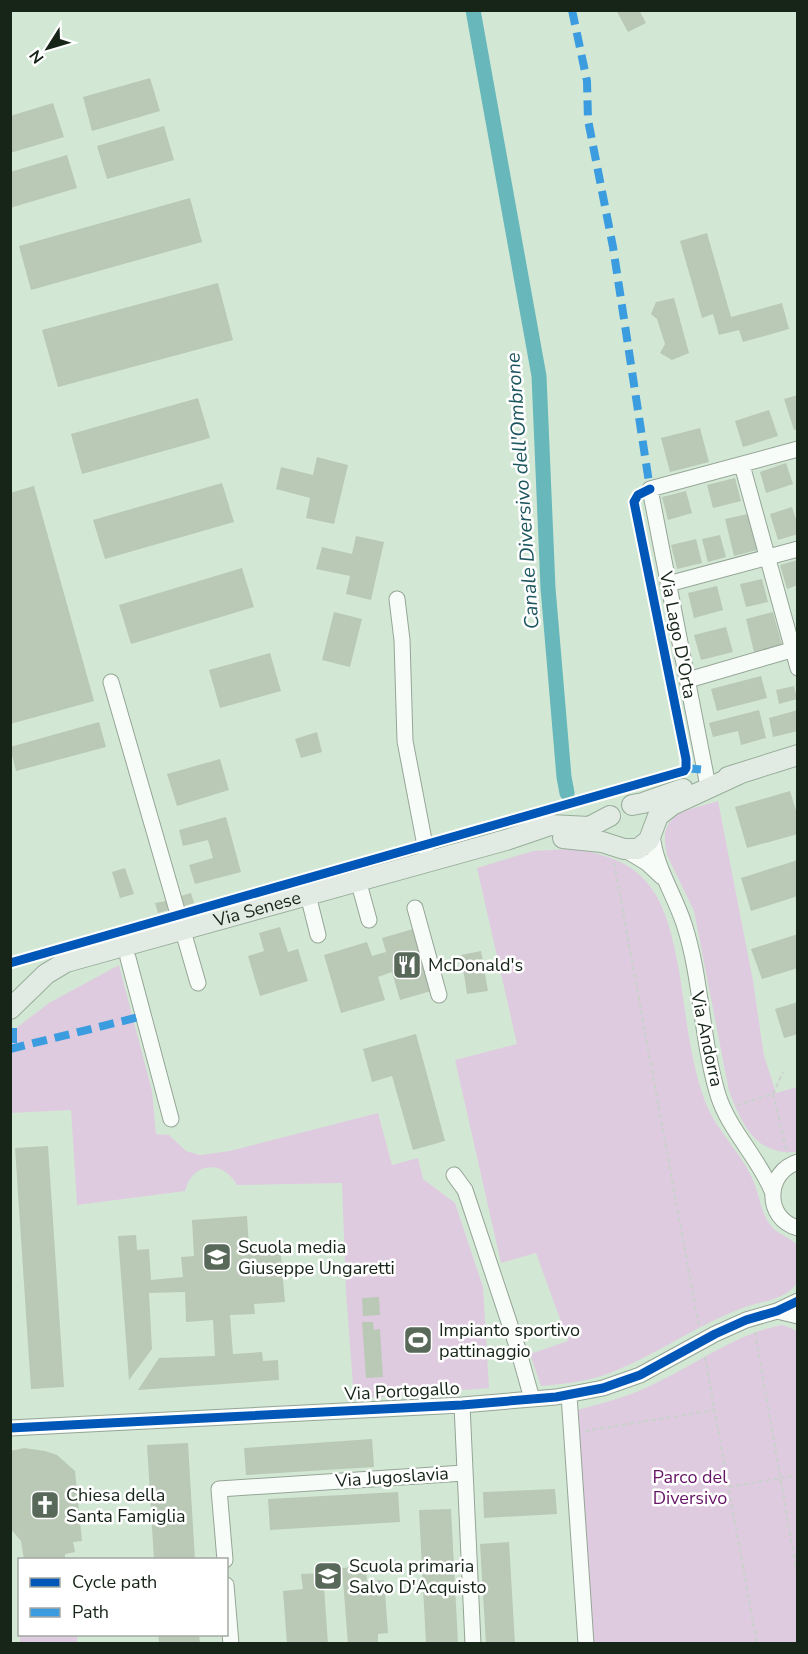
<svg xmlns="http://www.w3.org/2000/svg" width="808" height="1654" font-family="'Nunito Sans',sans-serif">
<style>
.green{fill:#dfcbdf}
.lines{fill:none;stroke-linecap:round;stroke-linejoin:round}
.canal{stroke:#68b7bb;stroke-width:15}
.building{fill:#bac8b6}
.minor-casing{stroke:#95a596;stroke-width:17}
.major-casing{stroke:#98ae9b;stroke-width:22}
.path{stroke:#cbd1cc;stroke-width:2;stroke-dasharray:4.5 3;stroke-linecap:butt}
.minor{stroke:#f8fcf9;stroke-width:15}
.major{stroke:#e2ebe3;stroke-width:20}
.quiet{stroke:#3b9cdf;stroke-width:8;stroke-dasharray:15 8;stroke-linecap:butt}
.cycleway-casing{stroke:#fff;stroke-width:13}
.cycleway{stroke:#0057b8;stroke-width:9}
.labels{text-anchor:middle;stroke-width:5;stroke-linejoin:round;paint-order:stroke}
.street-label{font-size:18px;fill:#162518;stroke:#fff}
.poi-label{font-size:18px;fill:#162518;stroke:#fff;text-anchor:start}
.park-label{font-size:18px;fill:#651465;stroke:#fff}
.water-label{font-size:20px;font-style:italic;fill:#1d565e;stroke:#fff}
</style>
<rect width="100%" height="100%" fill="#d2e8d4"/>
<path class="green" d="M 718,801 L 753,981 L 764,1056 L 776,1093 L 797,1087 L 796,1152 C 755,1155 742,1124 729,1091 L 694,911 L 667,855 L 665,843 L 665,832 L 669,823 L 675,816 L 687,810 Z
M 569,849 C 650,857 666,898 679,970 C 686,1014 690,1062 706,1104 C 718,1133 744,1155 755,1185 C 760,1199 762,1216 772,1227 C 779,1235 790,1237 797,1245 L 797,1283 C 785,1301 759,1301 740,1309 C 693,1327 652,1358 604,1375 C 584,1382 562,1384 541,1386 L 530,1354 L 568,1341 L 536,1253 L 501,1263 L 455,1060 L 517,1044 L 477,868 L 533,851 Z
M 119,965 L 152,1091 L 156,1134 L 169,1135 L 186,1151 L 200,1155 L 230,1151 L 378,1113 L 392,1165 L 418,1158 L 423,1179 L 455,1203 L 483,1287 L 489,1388 L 354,1399 L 346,1292 L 342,1183 L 237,1185 C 223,1159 192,1162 185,1191 L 77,1205 L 71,1110 L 11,1113 L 11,1032 L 49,1003 Z
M 783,1325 L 797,1331 L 797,1643 L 594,1643 L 577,1410 C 604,1403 631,1396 656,1383 C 696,1364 739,1332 783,1325 Z
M 20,1635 L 77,1635 L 77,1643 L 20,1643 Z"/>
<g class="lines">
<path class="canal" d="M 473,10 L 539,376 L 548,588 L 564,777 L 567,793"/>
</g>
<path class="building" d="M 616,10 L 639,10 L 646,23 L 628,32 Z
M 150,78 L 160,111 L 92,131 L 83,97 Z
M 53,103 L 64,137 L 10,153 L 10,116 Z
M 164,126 L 174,160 L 107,179 L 97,146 Z
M 67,155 L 77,188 L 10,208 L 10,172 Z
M 190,198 L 202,242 L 31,290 L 19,246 Z
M 707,233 L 731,317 L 782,303 L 789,329 L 743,342 L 739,330 L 719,335 L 713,314 L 702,318 L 680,241 Z
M 218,283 L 233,340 L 58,387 L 42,330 Z
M 674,298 L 689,353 L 672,360 L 660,353 L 665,344 L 657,319 L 651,314 L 656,302 Z
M 798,395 L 798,429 L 794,430 L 784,399 Z
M 198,398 L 210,438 L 82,474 L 71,434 Z
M 769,410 L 778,436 L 743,447 L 735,421 Z
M 700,428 L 709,462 L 670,472 L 661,438 Z
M 317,457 L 348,465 L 334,524 L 306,518 L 310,498 L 276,489 L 281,467 L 313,475 Z
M 786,463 L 793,484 L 766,493 L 760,472 Z
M 735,478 L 741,501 L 713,508 L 707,485 Z
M 222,483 L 234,522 L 105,559 L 93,520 Z
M 34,486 L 94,701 L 10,724 L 10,493 Z
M 686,491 L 692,513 L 668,520 L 662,497 Z
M 792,507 L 798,526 L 798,534 L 778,540 L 770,514 Z
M 748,514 L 757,550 L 734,556 L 725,519 Z
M 720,535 L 726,557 L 708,562 L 702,539 Z
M 356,536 L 384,542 L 371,600 L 346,594 L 350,576 L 316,569 L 322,547 L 352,554 Z
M 696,539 L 702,563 L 677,569 L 671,545 Z
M 798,560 L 798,585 L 787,589 L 780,565 Z
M 242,568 L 254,607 L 131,644 L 119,605 Z
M 762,579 L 768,602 L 746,607 L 740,584 Z
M 717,586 L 723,610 L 694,618 L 688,593 Z
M 334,612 L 362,619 L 350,667 L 322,660 Z
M 773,612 L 782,645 L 754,652 L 746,619 Z
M 726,627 L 733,652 L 701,660 L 694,635 Z
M 270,653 L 281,691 L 220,708 L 209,670 Z
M 761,676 L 767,698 L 717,711 L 711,689 Z
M 794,686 L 797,699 L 779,704 L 776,690 Z
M 759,710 L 766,738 L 741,745 L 738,731 L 713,737 L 709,723 Z
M 798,710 L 798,731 L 773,737 L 769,718 Z
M 99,722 L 106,747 L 16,771 L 10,747 Z
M 317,732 L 322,752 L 301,758 L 295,739 Z
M 220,759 L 229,790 L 177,806 L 167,774 Z
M 790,791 L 798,817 L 798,834 L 747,848 L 735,807 Z
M 226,817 L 241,872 L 195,884 L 189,865 L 213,858 L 208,840 L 183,846 L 179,830 Z
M 798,860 L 798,896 L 751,911 L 741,878 Z
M 125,868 L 134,894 L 120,898 L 112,872 Z
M 191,893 L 194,903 L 184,906 L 181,896 Z
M 166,901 L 169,910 L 158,913 L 155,903 Z
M 280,927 L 288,952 L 298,949 L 308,981 L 260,996 L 248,956 L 264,951 L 259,933 Z
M 413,929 L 431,991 L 400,1000 L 392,972 L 378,977 L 385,1000 L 341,1013 L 324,955 L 367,942 L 372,956 L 386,952 L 382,938 Z
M 798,934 L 798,968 L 762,979 L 751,949 Z
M 481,951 L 488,991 L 467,994 L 461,955 Z
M 798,1002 L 798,1034 L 784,1038 L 775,1009 Z
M 416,1034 L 445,1141 L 413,1150 L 392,1076 L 372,1082 L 363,1049 Z
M 48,1146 L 64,1387 L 31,1389 L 15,1148 Z
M 247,1216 L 249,1247 L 280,1245 L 285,1302 L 254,1304 L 255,1314 L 230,1315 L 233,1354 L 262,1352 L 263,1361 L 278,1360 L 279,1380 L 138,1390 L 159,1358 L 215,1356 L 213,1320 L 186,1322 L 185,1292 L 149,1293 L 152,1349 L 129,1380 L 118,1236 L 136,1235 L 137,1250 L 149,1249 L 151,1280 L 183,1277 L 181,1257 L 194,1256 L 192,1220 Z
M 379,1297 L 380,1315 L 363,1316 L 362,1298 Z
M 362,1322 L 373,1322 L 374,1330 L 380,1329 L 383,1377 L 366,1378 Z
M 372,1439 L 374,1467 L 246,1475 L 244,1448 Z
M 188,1443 L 195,1560 L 154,1560 L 147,1445 Z
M 24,1448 L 45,1451 L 57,1455 L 75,1471 L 82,1541 L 73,1542 L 75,1552 L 65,1554 L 65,1560 L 24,1560 L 21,1541 L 10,1528 L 10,1451 Z
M 555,1489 L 557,1514 L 484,1518 L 483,1492 Z
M 398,1492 L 400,1522 L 270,1530 L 268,1499 Z
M 451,1509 L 458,1644 L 426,1644 L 419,1510 Z
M 509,1542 L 515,1644 L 486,1644 L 480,1544 Z
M 366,1566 L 367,1581 L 384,1580 L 388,1633 L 378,1634 L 378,1644 L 348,1644 L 342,1568 Z
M 323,1573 L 328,1644 L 287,1644 L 283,1591 L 303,1589 L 301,1574 Z
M 158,1634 L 199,1634 L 200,1643 L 159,1644 Z"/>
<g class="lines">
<g class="minor-casing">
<path id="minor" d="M 742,465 L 798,668
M 668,584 L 798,549
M 397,599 L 402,640 L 405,741 L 428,861
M 688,680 L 798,648
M 111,682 L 198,983
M 707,781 L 650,489 L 798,449
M 652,834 C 655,867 674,893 684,924 C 702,979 701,1039 718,1095 C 729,1130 758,1157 772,1191
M 624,849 L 647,863 L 662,877
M 358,880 L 369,920
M 308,895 L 318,935
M 415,908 L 439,995
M 128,958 L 171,1119
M 798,1162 C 765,1172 764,1219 798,1228
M 454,1175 L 465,1190 L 518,1349 L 532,1399
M 777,1311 L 798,1316
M 569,1395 L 586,1644
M 462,1405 L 473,1644
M 10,1428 L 462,1405 L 556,1397 L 603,1388 L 640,1375 L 715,1334 L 746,1320 L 777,1311 L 798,1301
M 225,1560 L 219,1489 L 464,1473
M 226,1585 L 231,1644"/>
</g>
<g class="major-casing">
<g id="major">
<path d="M 728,777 L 798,755"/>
<path d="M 632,805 L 643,803 L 683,789"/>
<path d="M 563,838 L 602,842 L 624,849 L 638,849 L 649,840 L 658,816 L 672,805 L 739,774"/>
<path id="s1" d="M 10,1009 L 46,974 L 66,962 L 506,840 L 550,825 L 589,827 L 610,816"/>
</g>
</g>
<path class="path" d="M 614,863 L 699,1327
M 773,1094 L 783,1072
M 737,1105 L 773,1094 L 787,1153
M 755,1332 L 798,1580
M 705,1357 L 757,1644
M 585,1431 L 715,1410
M 729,1487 L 798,1475"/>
<use href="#minor" class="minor"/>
<use href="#major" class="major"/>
<path class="quiet" d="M 572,10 L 587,81 L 588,120 L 613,247 L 650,489
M 686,768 L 705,770
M 13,1028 L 13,1048
M 10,1049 L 143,1016"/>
<g class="cycleway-casing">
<path id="cycleway" d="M 10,963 L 684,771 L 686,768 L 686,759 L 634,502 L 638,495 L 650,489
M 10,1428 L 462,1405 L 556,1397 L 603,1388 L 640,1375 L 715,1334 L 746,1320 L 777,1311 L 798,1301"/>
</g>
<use href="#cycleway" class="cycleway"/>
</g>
<defs>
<g id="restaurant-square" transform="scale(1.5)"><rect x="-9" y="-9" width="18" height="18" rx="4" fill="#58695a" stroke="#fff"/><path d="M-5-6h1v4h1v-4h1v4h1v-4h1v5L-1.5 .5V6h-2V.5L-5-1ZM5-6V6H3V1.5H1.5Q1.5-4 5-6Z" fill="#fff"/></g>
<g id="school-square" transform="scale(1.5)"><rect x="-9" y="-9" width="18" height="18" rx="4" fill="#58695a" stroke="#fff"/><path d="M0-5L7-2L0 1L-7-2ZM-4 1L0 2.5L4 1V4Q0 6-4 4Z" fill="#fff"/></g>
<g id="stadium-square" transform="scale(1.5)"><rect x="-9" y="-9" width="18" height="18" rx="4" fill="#58695a" stroke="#fff"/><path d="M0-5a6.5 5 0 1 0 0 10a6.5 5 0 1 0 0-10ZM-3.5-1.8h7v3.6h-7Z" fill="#fff"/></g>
<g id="church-square" transform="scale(1.5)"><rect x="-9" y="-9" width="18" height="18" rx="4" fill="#58695a" stroke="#fff"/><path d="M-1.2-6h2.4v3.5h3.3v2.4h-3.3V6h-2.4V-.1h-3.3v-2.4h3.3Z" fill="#fff"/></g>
</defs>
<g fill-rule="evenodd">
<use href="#restaurant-square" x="407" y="965"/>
<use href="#school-square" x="217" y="1257"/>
<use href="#stadium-square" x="418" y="1340"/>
<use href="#church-square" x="45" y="1505"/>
<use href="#school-square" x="328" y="1576"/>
</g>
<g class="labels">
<g class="street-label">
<text transform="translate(678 635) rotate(79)" y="6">Via Lago D'Orta</text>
<text dy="6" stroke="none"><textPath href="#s1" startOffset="272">Via Senese</textPath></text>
<text transform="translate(707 1039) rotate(78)" y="6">Via Andorra</text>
<text transform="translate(402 1391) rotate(-3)" y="6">Via Portogallo</text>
<text transform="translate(392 1477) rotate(-4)" y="6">Via Jugoslavia</text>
</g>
<g class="poi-label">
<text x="428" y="971">McDonald's</text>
<text x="238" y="1253">Scuola media<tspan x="238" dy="21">Giuseppe Ungaretti</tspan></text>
<text x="439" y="1336">Impianto sportivo<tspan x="439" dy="21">pattinaggio</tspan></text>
<text x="66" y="1501">Chiesa della<tspan x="66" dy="21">Santa Famiglia</tspan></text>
<text x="349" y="1572">Scuola primaria<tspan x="349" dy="21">Salvo D'Acquisto</tspan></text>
</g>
<g class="park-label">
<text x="690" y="1483">Parco del<tspan x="690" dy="21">Diversivo</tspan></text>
</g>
<g class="water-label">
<text transform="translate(522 491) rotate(-94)" y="7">Canale Diversivo dell'Ombrone</text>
</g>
</g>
<rect width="808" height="1654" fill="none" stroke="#162518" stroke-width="24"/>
<rect x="18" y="1558" width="210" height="78" fill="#ffffff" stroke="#a2a8a3" stroke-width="1.5"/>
<rect x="30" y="1578" width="30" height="9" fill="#0057b8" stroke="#a2a8a3" stroke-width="1.5"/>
<text x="72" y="1588" font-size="18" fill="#162518">Cycle path</text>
<rect x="30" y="1608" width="30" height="9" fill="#3b9cdf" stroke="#a2a8a3" stroke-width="1.5"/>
<text x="72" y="1618" font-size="18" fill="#162518">Path</text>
<g transform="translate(48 48) rotate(233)" stroke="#ffffff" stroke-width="4.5" paint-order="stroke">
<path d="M0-4.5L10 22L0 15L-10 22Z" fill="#162518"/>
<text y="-9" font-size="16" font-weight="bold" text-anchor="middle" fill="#162518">N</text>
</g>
</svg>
